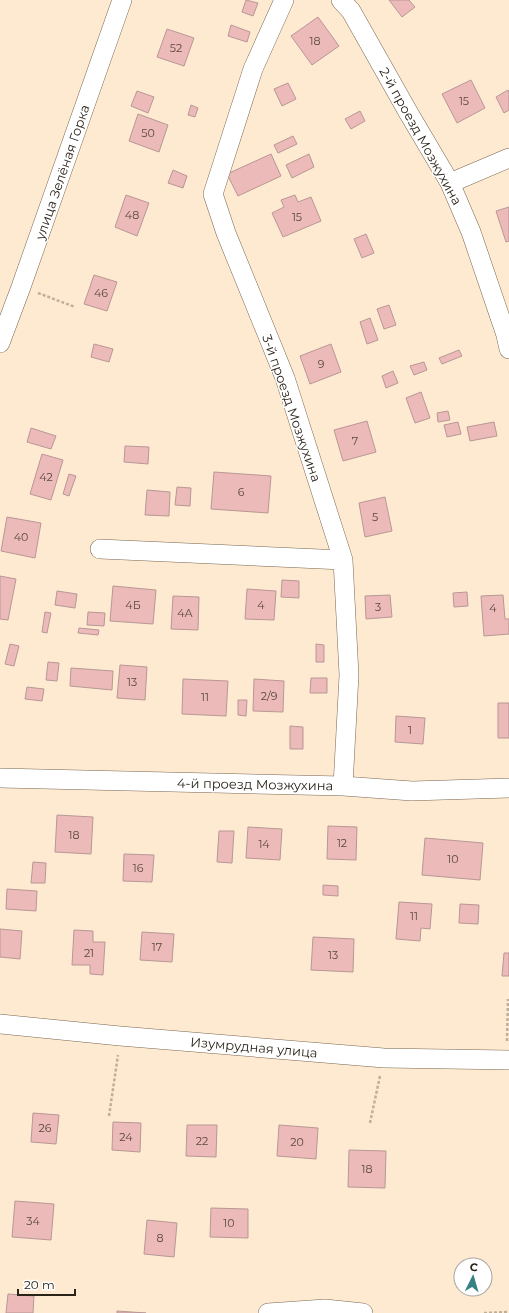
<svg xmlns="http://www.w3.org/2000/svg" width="509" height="1313" font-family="Montserrat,sans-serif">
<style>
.building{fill:#ecbab8;stroke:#b89796}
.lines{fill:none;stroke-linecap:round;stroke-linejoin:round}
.minor-casing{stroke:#786751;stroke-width:20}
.path{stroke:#beae9a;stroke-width:2.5;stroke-dasharray:3 2;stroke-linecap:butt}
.minor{stroke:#fff;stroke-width:19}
.labels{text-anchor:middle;stroke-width:3;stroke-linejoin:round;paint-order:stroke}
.number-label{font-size:11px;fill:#5a4942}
.street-label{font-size:13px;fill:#2a231a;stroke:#fff}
</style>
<rect width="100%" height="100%" fill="#feead1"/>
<path class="building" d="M 246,0 L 258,3 L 253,16 L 242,12 Z
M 389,0 L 409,0 L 415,7 L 402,17 Z
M 318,17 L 339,46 L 312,65 L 291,36 Z
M 231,25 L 250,32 L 247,42 L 228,36 Z
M 167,29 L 194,38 L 184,66 L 157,57 Z
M 471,80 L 485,108 L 457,123 L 442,94 Z
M 288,83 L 296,99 L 282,106 L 274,89 Z
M 508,90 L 509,93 L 509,110 L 504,113 L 496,97 Z
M 137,91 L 154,97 L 148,113 L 131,106 Z
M 191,105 L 198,108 L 195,117 L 188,115 Z
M 360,111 L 365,121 L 351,129 L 345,119 Z
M 138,114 L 168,125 L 159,152 L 129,141 Z
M 293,136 L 297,144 L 278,153 L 274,145 Z
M 271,154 L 281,176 L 238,196 L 227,174 Z
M 309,154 L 314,167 L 292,178 L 286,165 Z
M 173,170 L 187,176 L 183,188 L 168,183 Z
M 126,195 L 149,203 L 137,236 L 115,227 Z
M 295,195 L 298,202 L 311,197 L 321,221 L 283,237 L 272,213 L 284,207 L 281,200 Z
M 509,207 L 509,241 L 506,242 L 496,211 Z
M 366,234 L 374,253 L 362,258 L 354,239 Z
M 94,275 L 117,282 L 107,311 L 84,304 Z
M 389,305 L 396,325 L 384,329 L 377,309 Z
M 370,318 L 378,340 L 367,344 L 360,322 Z
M 94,344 L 113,349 L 109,362 L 91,357 Z
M 331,344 L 341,372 L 310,384 L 300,356 Z
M 459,350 L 462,356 L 442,364 L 439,358 Z
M 424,362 L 427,370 L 414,375 L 410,366 Z
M 393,371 L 398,383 L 386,388 L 382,376 Z
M 421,392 L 430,418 L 415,423 L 406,398 Z
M 448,411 L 450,420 L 438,422 L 437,413 Z
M 367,421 L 376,452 L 343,461 L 334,430 Z
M 458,422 L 461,434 L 447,437 L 444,425 Z
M 494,422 L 497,436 L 470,441 L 467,427 Z
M 31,428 L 56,436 L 51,449 L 27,442 Z
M 125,446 L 149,447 L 148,464 L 124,462 Z
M 42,454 L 63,460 L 51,500 L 30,494 Z
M 214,472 L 271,476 L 268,513 L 211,509 Z
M 69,474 L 76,476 L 69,496 L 63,494 Z
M 177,487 L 191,488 L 190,506 L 175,505 Z
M 147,490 L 170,492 L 169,516 L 145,515 Z
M 385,497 L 392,531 L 365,537 L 359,503 Z
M 7,517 L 41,523 L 35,558 L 1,551 Z
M 0,576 L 16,579 L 8,620 L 0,619 Z
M 282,580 L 299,581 L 299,598 L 281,597 Z
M 113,586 L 156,590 L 153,624 L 110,621 Z
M 247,589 L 276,591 L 274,620 L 245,619 Z
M 57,591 L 77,594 L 75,608 L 55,605 Z
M 467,592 L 468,606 L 454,607 L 453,593 Z
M 390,595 L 392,617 L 366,619 L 365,596 Z
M 503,595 L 505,619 L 509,619 L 509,634 L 484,636 L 481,596 Z
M 173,596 L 199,597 L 198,630 L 171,629 Z
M 45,612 L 51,613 L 47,633 L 42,632 Z
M 88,612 L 105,613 L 104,626 L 87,625 Z
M 79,628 L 99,630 L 98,635 L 78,633 Z
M 10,644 L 19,646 L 14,666 L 5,664 Z
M 316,644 L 324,645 L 324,662 L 316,662 Z
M 48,662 L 59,663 L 57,681 L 46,680 Z
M 120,665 L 147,667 L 145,700 L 117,698 Z
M 71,668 L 113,671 L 112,690 L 70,686 Z
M 311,678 L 327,678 L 327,693 L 310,693 Z
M 183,679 L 228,681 L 226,716 L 182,714 Z
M 254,679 L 284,681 L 283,712 L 253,711 Z
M 27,687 L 44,689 L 42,701 L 25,699 Z
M 238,700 L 247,700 L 246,716 L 238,715 Z
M 498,703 L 509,703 L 509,738 L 498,738 Z
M 396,716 L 425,718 L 423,744 L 395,742 Z
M 290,726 L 303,727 L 303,749 L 290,749 Z
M 57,815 L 93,817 L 91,854 L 55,852 Z
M 328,826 L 357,827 L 356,860 L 327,859 Z
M 248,827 L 282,829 L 280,860 L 246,858 Z
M 219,831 L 234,831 L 232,863 L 217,862 Z
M 425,838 L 483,843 L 480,880 L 422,875 Z
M 124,854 L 154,855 L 152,882 L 123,881 Z
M 33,862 L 46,863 L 45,883 L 31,883 Z
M 323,885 L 338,886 L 338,896 L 323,895 Z
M 7,889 L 37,891 L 36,911 L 6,909 Z
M 399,902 L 432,904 L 430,929 L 421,928 L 420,941 L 396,939 Z
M 460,904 L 479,905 L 478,924 L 459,923 Z
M 0,929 L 22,931 L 20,959 L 0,957 Z
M 74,930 L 93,931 L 93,942 L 105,942 L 103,975 L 90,974 L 90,965 L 72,965 Z
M 142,932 L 174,934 L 172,962 L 140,960 Z
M 313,937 L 354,939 L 353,972 L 311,970 Z
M 504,953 L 509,953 L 509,976 L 502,976 Z
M 33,1113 L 59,1115 L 56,1144 L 31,1142 Z
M 113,1122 L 141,1123 L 140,1152 L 112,1150 Z
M 187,1125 L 217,1125 L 216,1157 L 186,1156 Z
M 279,1125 L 318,1128 L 316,1159 L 277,1156 Z
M 349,1150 L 386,1151 L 385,1188 L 348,1187 Z
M 15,1201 L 54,1204 L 51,1240 L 12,1237 Z
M 211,1208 L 248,1209 L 248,1238 L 210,1237 Z
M 147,1220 L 177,1223 L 174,1257 L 144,1254 Z
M 8,1294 L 34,1296 L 33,1313 L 6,1313 Z
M 117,1311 L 146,1313 L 117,1313 Z"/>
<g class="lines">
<g class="minor-casing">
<path id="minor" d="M 284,0 L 253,69 L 213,194 L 226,233 L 285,378 L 343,560 L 349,675 L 343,786
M 341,0 L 351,11 L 408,112 L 450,183 L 471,232 L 506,335 L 509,349
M 450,183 L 509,158
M 0,343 L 21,287 L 122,0
M 100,549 L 343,560
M 0,778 L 343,786 L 412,791 L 509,788
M 0,1024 L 120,1036 L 384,1058 L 509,1060
M 268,1313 L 325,1309 L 363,1313"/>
</g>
<path class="path" d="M 38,293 L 75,307
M 507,1041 L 508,999
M 109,1116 L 118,1055
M 370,1123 L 380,1076
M 484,1313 L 509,1312"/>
<use href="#minor" class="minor"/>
</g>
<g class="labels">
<g class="number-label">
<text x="315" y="45">18</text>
<text x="176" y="52">52</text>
<text x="464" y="105">15</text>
<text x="148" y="137">50</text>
<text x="132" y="219">48</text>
<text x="297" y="221">15</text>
<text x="101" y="297">46</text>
<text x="321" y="368">9</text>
<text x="355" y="445">7</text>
<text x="46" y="481">42</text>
<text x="241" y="496">6</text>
<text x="375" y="521">5</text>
<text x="21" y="541">40</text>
<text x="133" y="609">4Б</text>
<text x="261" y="609">4</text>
<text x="378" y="611">3</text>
<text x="493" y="612">4</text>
<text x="185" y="617">4А</text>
<text x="132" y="686">13</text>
<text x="269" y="700">2/9</text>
<text x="205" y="701">11</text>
<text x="410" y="734">1</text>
<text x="74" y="839">18</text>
<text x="342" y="847">12</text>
<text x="264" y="848">14</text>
<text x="453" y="863">10</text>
<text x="138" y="872">16</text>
<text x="414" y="920">11</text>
<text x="157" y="951">17</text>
<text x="89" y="957">21</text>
<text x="333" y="959">13</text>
<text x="45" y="1132">26</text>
<text x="126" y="1141">24</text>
<text x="202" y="1145">22</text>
<text x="297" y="1146">20</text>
<text x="367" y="1173">18</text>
<text x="33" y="1225">34</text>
<text x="229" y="1227">10</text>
<text x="160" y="1242">8</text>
</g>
<g class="street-label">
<text transform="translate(421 136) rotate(61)" y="5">2-й проезд Мозжухина</text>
<text transform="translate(62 172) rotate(-71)" y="5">улица Зелёная Горка</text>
<text transform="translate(292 408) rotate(71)" y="5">3-й проезд Мозжухина</text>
<text transform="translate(255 784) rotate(1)" y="5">4-й проезд Мозжухина</text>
<text transform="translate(254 1047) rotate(5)" y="5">Изумрудная улица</text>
</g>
</g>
<g transform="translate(473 1277) rotate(5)"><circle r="19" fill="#ffffff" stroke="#aaa7a3"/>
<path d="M0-3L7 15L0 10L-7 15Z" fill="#378084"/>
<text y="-6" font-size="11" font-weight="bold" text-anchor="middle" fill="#2a231a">С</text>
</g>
<path d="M18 1289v6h57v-6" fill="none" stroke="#2a231a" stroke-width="2"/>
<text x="24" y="1289" font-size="12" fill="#2a231a" stroke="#ffffff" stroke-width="3" paint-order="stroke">20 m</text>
</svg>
